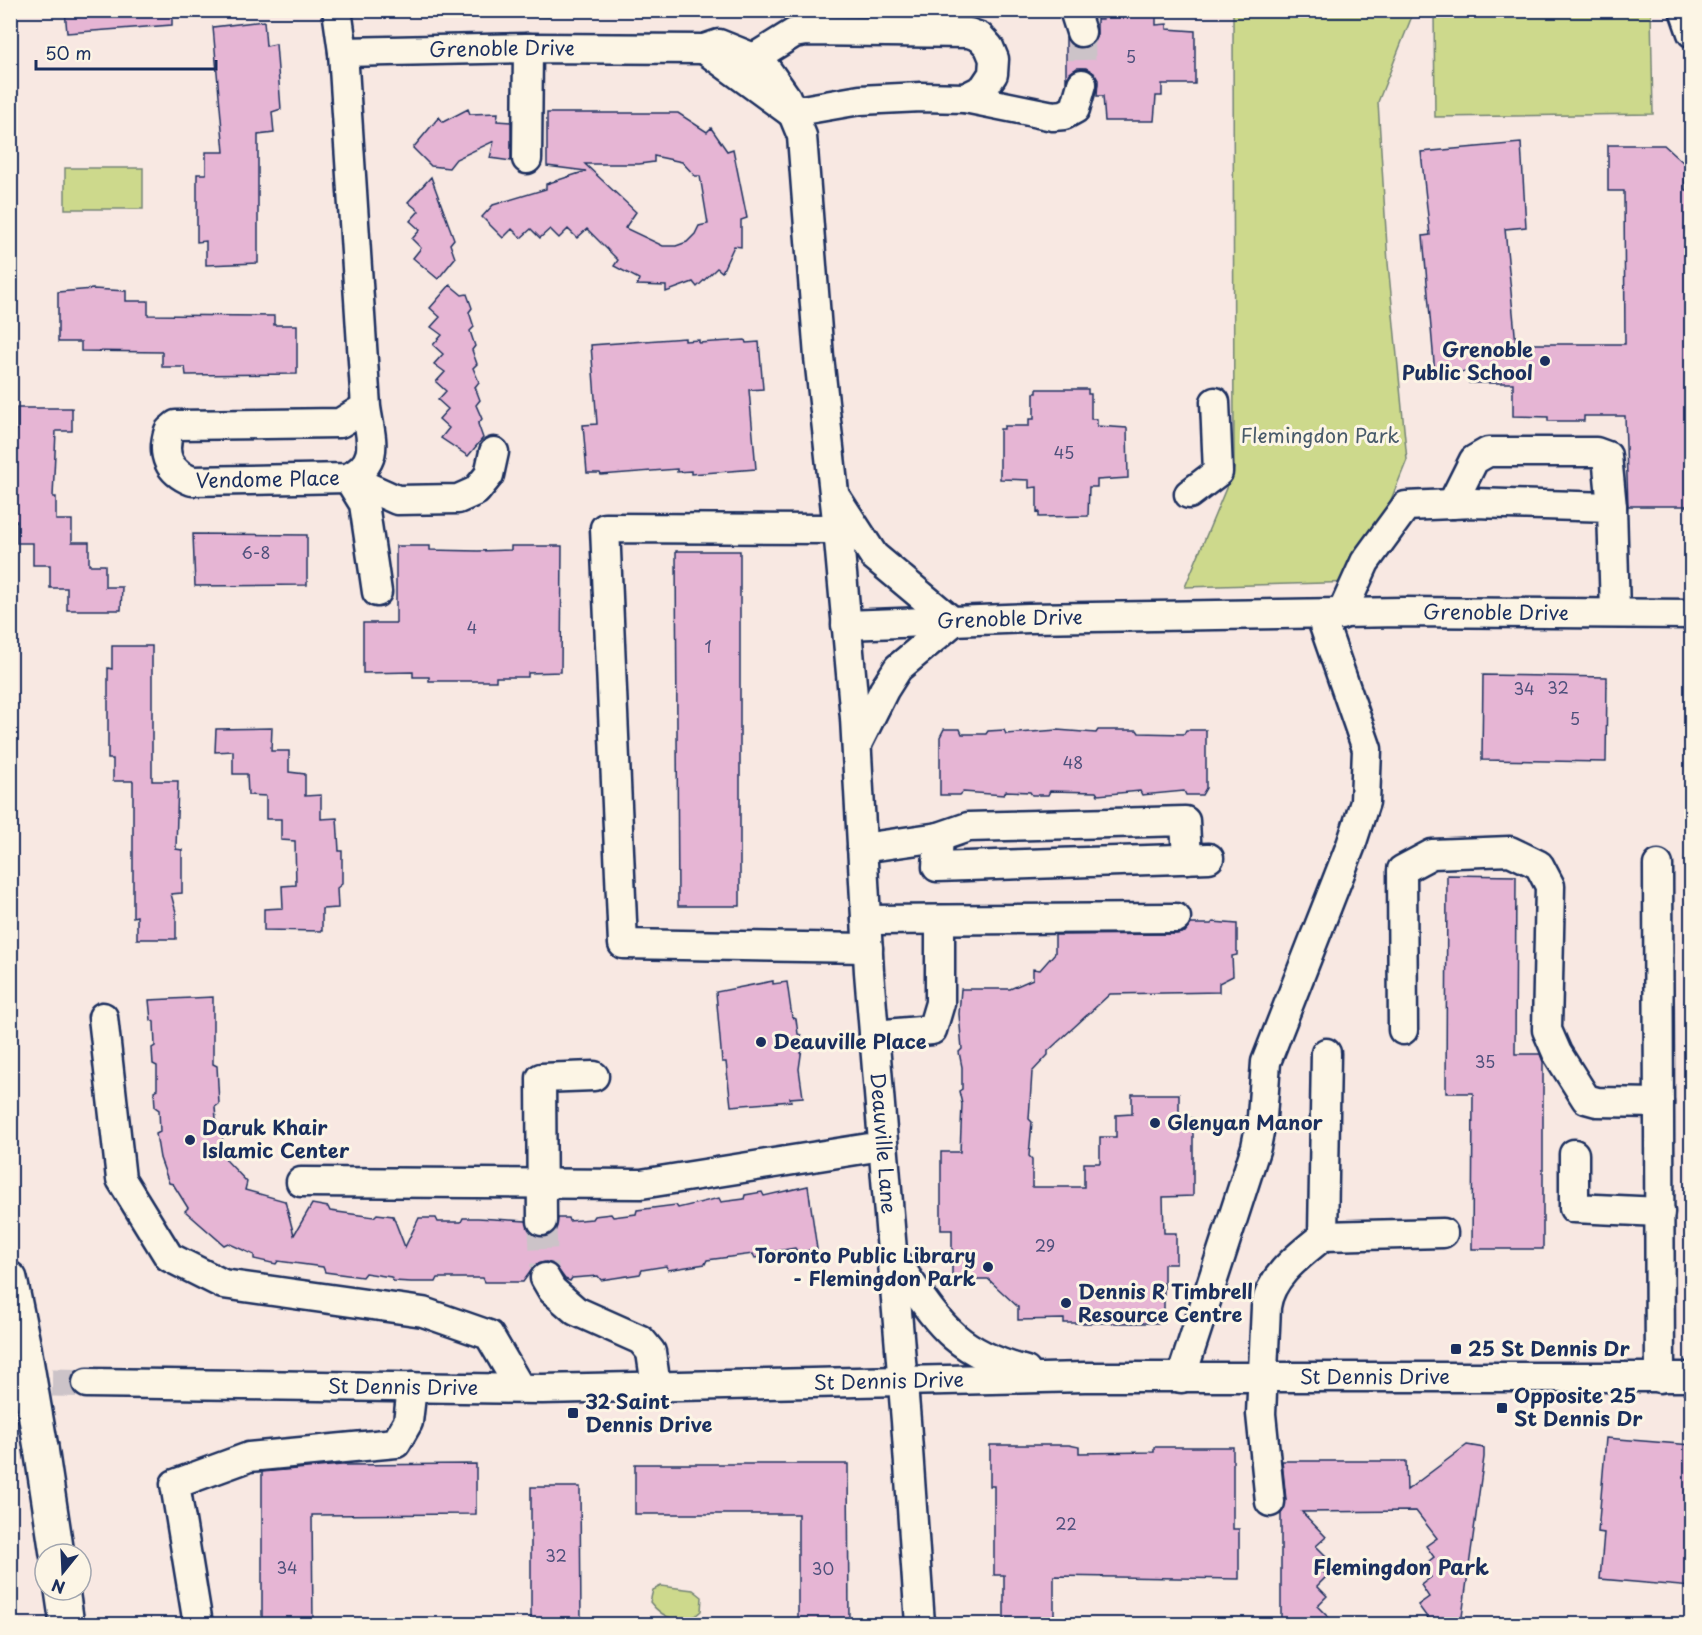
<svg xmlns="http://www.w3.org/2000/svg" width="1702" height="1635" font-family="'Playpen Sans',sans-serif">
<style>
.green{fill:#cdd98c;stroke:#748475;stroke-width:1.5}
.building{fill:#e6b5d4;stroke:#1b2f5e;stroke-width:1.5;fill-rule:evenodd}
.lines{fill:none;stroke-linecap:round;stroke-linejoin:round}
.minor-tunnel{stroke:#ccc3c8;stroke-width:28;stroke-dasharray:28 14;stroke-linecap:butt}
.minor-casing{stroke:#1b2f5e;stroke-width:33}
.highway-casing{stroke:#1b2f5e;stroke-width:38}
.minor{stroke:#fcf5e5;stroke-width:28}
.highway{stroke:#fcf5e5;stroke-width:33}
.highway-bridge-casing{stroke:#1b2f5e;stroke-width:38;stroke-linecap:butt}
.highway-bridge{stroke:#fcf5e5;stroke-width:33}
.poi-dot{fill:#1b2f5e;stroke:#fcf5e5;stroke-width:2}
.labels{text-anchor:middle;stroke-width:6;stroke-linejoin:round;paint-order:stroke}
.number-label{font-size:16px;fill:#4e507c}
.street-label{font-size:20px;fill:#1b2f5e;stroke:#fcf5e5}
.poi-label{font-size:20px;font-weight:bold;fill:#1b2f5e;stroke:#fcf5e5;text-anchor:start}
.park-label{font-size:20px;fill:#485a6a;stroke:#fcf5e5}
.neighbourhood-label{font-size:21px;font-weight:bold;fill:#1b2f5e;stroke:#fcf5e5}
</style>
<rect width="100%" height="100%" fill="#f8e8e2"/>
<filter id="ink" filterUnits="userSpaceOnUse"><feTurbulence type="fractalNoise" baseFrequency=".0167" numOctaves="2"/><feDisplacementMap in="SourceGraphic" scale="12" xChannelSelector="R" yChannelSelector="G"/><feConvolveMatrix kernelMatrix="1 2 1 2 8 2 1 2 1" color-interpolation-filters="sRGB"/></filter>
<g filter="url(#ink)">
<path class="green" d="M 548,10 L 549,17 L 384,11 L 384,10 Z
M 1233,11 L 1414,11 L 1378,102 L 1388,263 L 1407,460 L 1358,582 L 1185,587 L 1234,469 Z
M 1434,11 L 1651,11 L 1653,114 L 1435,117 Z
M 65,168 L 143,168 L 143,209 L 65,209 Z
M 661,1586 L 693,1590 L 702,1597 L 701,1611 C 684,1628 662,1618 650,1602 L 653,1590 Z"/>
<path class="building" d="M 65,10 L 172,10 L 172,25 L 67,33 Z
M 1103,10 L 1156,10 L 1156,25 L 1167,24 L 1167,29 L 1195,31 L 1195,84 L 1162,84 L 1162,96 L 1156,96 L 1154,121 L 1105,121 L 1103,96 L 1097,96 L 1098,80 L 1094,73 L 1086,68 L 1077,68 L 1070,73 L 1066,80 L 1066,38 L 1078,48 L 1093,44 L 1097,35 L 1097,19 L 1103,19 Z
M 264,21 L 266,46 L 276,44 L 281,109 L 272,112 L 274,133 L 258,135 L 258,263 L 206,265 L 206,241 L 197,242 L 197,174 L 206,174 L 206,152 L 224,152 L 213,27 Z
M 468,109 L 470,114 L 498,113 L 497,121 L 511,122 L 511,161 L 490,158 L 494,141 L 456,159 L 449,168 L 431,166 L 413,148 L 439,117 L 443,122 Z
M 547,113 L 678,113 L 707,132 L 711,128 L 727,151 L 733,149 L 747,218 L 741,220 L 741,247 L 734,246 L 722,272 L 717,268 L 697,287 L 693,282 L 666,292 L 666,286 L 637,285 L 639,279 L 614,266 L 618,260 L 587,229 L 577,238 L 568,229 L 559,238 L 550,229 L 540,238 L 531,229 L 521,238 L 512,229 L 503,238 L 482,217 L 493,205 L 546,189 L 546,184 L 586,171 L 547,166 ZM 654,156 L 682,162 L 695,176 L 700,176 L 708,224 L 699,226 L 695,234 L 687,242 L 676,246 L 663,246 L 625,228 L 636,212 L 585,164 L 639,164 L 654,162 Z
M 1521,143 L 1526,227 L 1505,229 L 1516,344 L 1625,344 L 1624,191 L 1608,191 L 1608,145 L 1664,145 L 1685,164 L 1685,190 L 1692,190 L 1692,506 L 1628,506 L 1625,416 L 1584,416 L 1584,421 L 1548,421 L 1548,417 L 1513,416 L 1513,383 L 1469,383 L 1469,371 L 1435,374 L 1423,236 L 1430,235 L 1421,152 Z
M 431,177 L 454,239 L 450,244 L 455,258 L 438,279 L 413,258 L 421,248 L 412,239 L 420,230 L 410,221 L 419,211 L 408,202 Z
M 450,285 L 462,295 L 467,294 L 472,308 L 469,312 L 474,327 L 470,331 L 475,346 L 472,350 L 477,364 L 473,368 L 479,382 L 475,387 L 480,400 L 476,405 L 482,419 L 478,424 L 483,438 L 468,456 L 441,438 L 449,428 L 439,419 L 448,409 L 438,400 L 446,391 L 436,382 L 445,372 L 434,364 L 443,354 L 433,345 L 442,335 L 431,327 L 440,317 L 430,308 Z
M 93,289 L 126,291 L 126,301 L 148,301 L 148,315 L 274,316 L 274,325 L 297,325 L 297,374 L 186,375 L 185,367 L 162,367 L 162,352 L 81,351 L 81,342 L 58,342 L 58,292 Z
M 685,338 L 685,341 L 699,340 L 699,343 L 745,340 L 746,343 L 759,342 L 763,389 L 749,390 L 756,469 L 691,474 L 691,471 L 677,472 L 677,469 L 601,475 L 600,473 L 587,473 L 583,425 L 597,424 L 591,345 Z
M 1037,389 L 1088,389 L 1088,394 L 1091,394 L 1091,419 L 1097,419 L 1097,426 L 1127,428 L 1128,478 L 1097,480 L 1097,487 L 1089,487 L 1088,516 L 1039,517 L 1039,512 L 1037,513 L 1037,487 L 1029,488 L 1029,480 L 1000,479 L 1000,429 L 1004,429 L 1004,426 L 1029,426 L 1029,419 L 1034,419 L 1034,393 L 1037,393 Z
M 17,408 L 72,408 L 72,431 L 56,431 L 53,497 L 56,497 L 56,520 L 72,520 L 72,542 L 89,542 L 89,565 L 105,565 L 105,587 L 122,587 L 121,610 L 67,610 L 67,588 L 50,588 L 50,565 L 33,565 L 33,543 L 17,543 L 17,521 L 10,521 L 10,430 L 17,430 Z
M 193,534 L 307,535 L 307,585 L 195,586 Z
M 396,546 L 430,546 L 430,550 L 478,551 L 511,550 L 511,546 L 562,546 L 561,672 L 528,673 L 528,677 L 496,677 L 496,681 L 429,681 L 429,677 L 413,677 L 413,672 L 363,673 L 363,623 L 396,623 Z
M 676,551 L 740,551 L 740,906 L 678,906 Z
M 112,646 L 152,646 L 152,781 L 178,781 L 176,849 L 182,850 L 182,893 L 171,894 L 176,912 L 176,939 L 137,939 L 137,916 L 133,917 L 133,781 L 113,781 L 113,759 L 108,759 L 108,668 L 112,669 Z
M 1483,675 L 1607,677 L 1606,762 L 1482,760 Z
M 272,728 L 271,751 L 289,751 L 289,772 L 305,774 L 305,796 L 321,795 L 321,819 L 337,818 L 339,851 L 342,851 L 342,884 L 337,888 L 338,908 L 322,909 L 322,931 L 264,930 L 264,909 L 283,908 L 282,886 L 296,885 L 295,841 L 281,840 L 281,819 L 266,819 L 266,796 L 248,795 L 247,774 L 233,774 L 233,751 L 215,752 L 216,729 Z
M 944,729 L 960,729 L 962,734 L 986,734 L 988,731 L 1004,730 L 1006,734 L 1057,730 L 1096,733 L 1098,730 L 1137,730 L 1139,733 L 1184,734 L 1186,730 L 1206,730 L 1206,788 L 1202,795 L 1186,795 L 1184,791 L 1142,795 L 1140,791 L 1098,795 L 1096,792 L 1050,791 L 1048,795 L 1032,795 L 1030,792 L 1006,791 L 1004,795 L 963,792 L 960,795 L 940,795 L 940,737 Z
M 1447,875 L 1516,876 L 1515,1054 L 1540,1054 L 1543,1062 L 1543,1249 L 1472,1249 L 1473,1093 L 1446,1093 Z
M 1213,922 L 1237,924 L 1237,955 L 1232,956 L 1233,976 L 1219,983 L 1219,992 L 1110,994 L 1048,1051 L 1048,1055 L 1032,1072 L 1029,1119 L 1032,1122 L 1029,1156 L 1032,1159 L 1032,1187 L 1084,1187 L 1084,1163 L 1100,1163 L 1100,1137 L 1116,1137 L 1116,1115 L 1132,1114 L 1132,1094 L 1179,1094 L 1179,1118 L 1193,1118 L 1193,1196 L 1163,1197 L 1164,1233 L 1176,1233 L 1176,1264 L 1164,1264 L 1164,1323 L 1064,1323 L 1064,1319 L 1018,1320 L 1018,1307 L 988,1279 L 952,1279 L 952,1230 L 941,1230 L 941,1152 L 960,1152 L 962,1104 L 959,1091 L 962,1089 L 962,1067 L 959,1052 L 962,1049 L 959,1014 L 961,989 L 1010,989 L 1033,979 L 1033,969 L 1040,970 L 1055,953 L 1055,935 L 1176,934 L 1185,932 L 1191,924 L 1211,924 Z
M 773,981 L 773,984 L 787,982 L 792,1017 L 796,1019 L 798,1034 L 801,1035 L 802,1048 L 799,1069 L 803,1097 L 790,1098 L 791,1101 L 731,1106 L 726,1062 L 722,1062 L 716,992 Z
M 213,997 L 213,1064 L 217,1066 L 219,1104 L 215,1107 L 217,1130 L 221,1131 L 226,1160 L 247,1182 L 245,1190 L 285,1201 L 294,1235 L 312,1204 L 328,1207 L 330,1211 L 374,1217 L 377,1214 L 393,1216 L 405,1247 L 419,1218 L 436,1218 L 438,1222 L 461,1222 L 463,1218 L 478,1218 L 526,1221 L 533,1235 L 543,1237 L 556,1230 L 558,1218 L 568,1218 L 569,1221 L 592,1219 L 594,1216 L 611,1214 L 613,1217 L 636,1214 L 637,1210 L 676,1205 L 678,1208 L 719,1198 L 721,1202 L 744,1199 L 745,1195 L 762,1192 L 764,1196 L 808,1186 L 817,1249 L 798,1252 L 795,1248 L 771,1252 L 770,1255 L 755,1258 L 753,1254 L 707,1260 L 705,1264 L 668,1270 L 666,1266 L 642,1270 L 640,1274 L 601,1280 L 598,1276 L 572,1278 L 570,1281 L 565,1279 L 554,1264 L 546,1262 L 536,1264 L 523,1282 L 485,1282 L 483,1278 L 438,1278 L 436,1282 L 411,1282 L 393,1281 L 391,1277 L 365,1273 L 362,1277 L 325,1272 L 323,1267 L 278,1261 L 276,1264 L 254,1259 L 254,1255 L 228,1243 L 224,1245 L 185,1211 L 188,1208 L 173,1184 L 169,1183 L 160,1158 L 156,1134 L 160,1132 L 159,1110 L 155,1107 L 154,1091 L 157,1089 L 157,1066 L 153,1064 L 152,1048 L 155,1046 L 154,1022 L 151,1020 L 149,1000 Z
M 1606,1438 L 1692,1445 L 1692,1587 L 1600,1579 L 1604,1533 L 1598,1532 Z
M 990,1445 L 1069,1445 L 1079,1447 L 1079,1453 L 1154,1452 L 1154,1447 L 1233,1447 L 1233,1529 L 1239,1529 L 1239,1579 L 1054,1576 L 1054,1624 L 1004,1624 L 1004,1575 L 994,1575 L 994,1486 L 990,1486 Z
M 1467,1445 L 1484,1448 L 1484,1457 L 1461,1624 L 1432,1624 L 1418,1605 L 1429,1597 L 1421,1585 L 1431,1577 L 1423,1566 L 1434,1557 L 1426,1546 L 1437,1538 L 1416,1511 L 1302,1512 L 1326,1537 L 1316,1546 L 1326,1556 L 1317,1566 L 1327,1576 L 1317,1586 L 1327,1596 L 1317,1606 L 1335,1624 L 1281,1624 L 1281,1514 L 1286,1500 L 1282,1461 L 1406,1461 L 1407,1490 Z
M 476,1464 L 476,1514 L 312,1515 L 313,1624 L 262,1624 L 262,1472 L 342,1465 Z
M 635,1464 L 848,1464 L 849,1624 L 798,1624 L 798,1514 L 635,1514 Z
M 531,1487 L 580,1487 L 581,1624 L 531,1624 Z"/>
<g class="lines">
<path class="minor-tunnel" d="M 1081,32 L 1082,84
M 542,1221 L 545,1278
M 10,1382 L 87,1383"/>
<g class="minor-casing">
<g id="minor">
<path id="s1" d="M 337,10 L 343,52 L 366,407 L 340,423 L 176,425 L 169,431 C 161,455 169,472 192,481 L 348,478 C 382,462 370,437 366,407"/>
<path d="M 1074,10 L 1081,32"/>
<path d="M 1684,10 L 1692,33"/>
<path d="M 704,49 L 789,111"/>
<path id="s2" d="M 343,52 L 528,48 L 704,49 L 719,44 L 754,58 L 767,70 L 786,97 L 802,136 L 819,357 L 838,529 L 855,718 L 869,972 L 906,1421 L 920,1624"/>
<path d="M 754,58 L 794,33 L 806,31 L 969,33 L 980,37 L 989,47 L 994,59 L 993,74 L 983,89 L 965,98 L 921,97 L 860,100 L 791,112"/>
<path d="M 965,98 L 1053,116 L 1064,115 L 1075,109 L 1082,84"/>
<path d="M 527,159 L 528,48"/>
<path d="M 348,478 L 397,500 L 458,499 L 476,491 L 489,475 L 494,452"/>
<path d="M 348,478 L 364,504 L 377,592"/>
<path d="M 1189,494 L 1218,472 L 1215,402"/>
<path d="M 837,499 L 874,556 L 953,622"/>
<path d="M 1452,504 L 1474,460 L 1488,452 L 1596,452 L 1607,456 L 1612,507"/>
<path d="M 838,529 L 605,528 L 623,944 L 868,948"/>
<path d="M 1341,615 L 1365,562 L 1406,506 L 1474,503 L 1612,507 L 1615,612"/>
<path id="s3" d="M 846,625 L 1029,618 L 1403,612 L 1692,614"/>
<path d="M 857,744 L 884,690 L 898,668 L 953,622"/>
<path d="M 939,837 L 968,827 L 1185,821 L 1187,859"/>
<path d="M 862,848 L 939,837 L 937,867 L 1209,858"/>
<path d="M 1658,865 L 1660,1378"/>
<path d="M 866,920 L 1176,918"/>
<path d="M 103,1017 L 121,1179 L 169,1257 L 223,1284 L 423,1312 L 489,1335 L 520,1388"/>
<path d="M 1403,1030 L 1402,870 L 1432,854 L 1510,851 L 1539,865 L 1550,886 L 1547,1030 L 1557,1053 L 1586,1099 L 1597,1102 L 1659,1103"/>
<path d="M 874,1035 L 932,1030 L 940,1003 L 940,920"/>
<path d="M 1574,1154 L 1574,1208 L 1660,1212"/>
<path d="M 301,1182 L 641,1184 L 882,1146"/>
<path d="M 542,1221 L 541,1078 L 594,1076"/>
<path d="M 1323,1236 L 1443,1233"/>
<path d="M 891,1255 C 936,1317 947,1350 1026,1371"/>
<path d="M 545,1278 L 552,1290 L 576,1311 L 641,1340 L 651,1352 L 656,1386"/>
<path d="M 1181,1378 L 1256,1147 L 1262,1117 L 1266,1062 L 1351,845 L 1365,802 L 1367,749 L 1320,614"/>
<path id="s4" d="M 87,1383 L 542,1389 L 1085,1377 L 1692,1377"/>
<path d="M 1270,1502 L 1261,1414 L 1266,1307 C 1270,1276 1300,1255 1323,1236 L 1326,1053"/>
<path d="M 198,1624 L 175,1484 L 249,1457 L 396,1443 L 408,1422 L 412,1387"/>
</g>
</g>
<g class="highway-casing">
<path id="highway" d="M 10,1279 L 24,1348
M 41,1448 L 57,1554
M 62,1590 L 67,1624"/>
</g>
<use href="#minor" class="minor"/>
<use href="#highway" class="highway"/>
<g class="highway-bridge-casing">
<path id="highway-bridge" d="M 24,1348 L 41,1448"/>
</g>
<use href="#highway-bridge" class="highway-bridge"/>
</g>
</g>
<g class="poi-dot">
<circle cx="1545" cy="361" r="6"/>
<circle cx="761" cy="1042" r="6"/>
<circle cx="1155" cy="1123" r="6"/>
<circle cx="190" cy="1140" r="6"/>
<circle cx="988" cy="1267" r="6"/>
<circle cx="1066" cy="1303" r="6"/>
<rect x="1450" y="1343" width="12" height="12" rx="3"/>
<rect x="1496" y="1402" width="12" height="12" rx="3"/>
<rect x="567" y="1407" width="12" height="12" rx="3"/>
</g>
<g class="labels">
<g class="number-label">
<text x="1131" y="63">5</text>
<text x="1064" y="459">45</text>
<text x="256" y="559">6-8</text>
<text x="472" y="634">4</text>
<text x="708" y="653">1</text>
<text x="1558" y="694">32</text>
<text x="1524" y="695">34</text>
<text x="1575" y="725">5</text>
<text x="1073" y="769">48</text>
<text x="1485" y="1068">35</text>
<text x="1045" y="1252">29</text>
<text x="1066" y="1530">22</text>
<text x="556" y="1562">32</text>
<text x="287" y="1574">34</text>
<text x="823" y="1575">30</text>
</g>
<g class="street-label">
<text dy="7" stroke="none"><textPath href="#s2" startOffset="159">Grenoble Drive</textPath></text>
<text dy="7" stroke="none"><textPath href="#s1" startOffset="740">Vendome Place</textPath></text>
<text dy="7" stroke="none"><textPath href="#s3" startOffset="650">Grenoble Drive</textPath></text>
<text dy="7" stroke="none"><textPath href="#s3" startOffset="164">Grenoble Drive</textPath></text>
<text dy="7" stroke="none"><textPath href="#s2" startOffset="1518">Deauville Lane</textPath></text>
<text dy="7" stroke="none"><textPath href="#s4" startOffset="1288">St Dennis Drive</textPath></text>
<text dy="7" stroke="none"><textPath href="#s4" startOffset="802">St Dennis Drive</textPath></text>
<text dy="7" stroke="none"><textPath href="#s4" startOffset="316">St Dennis Drive</textPath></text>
</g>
<g class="poi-label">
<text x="1533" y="357" text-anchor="end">Grenoble<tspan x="1533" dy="23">Public School</tspan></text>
<text x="773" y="1049">Deauville Place</text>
<text x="1167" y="1130">Glenyan Manor</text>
<text x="202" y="1135">Daruk Khair<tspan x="202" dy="23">Islamic Center</tspan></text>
<text x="976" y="1263" text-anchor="end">Toronto Public Library<tspan x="976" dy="23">- Flemingdon Park</tspan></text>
<text x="1078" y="1299">Dennis R Timbrell<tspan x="1078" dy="23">Resource Centre</tspan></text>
<text x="1468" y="1356">25 St Dennis Dr</text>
<text x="1514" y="1403">Opposite 25<tspan x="1514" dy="23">St Dennis Dr</tspan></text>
<text x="585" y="1409">32 Saint<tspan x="585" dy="23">Dennis Drive</tspan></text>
</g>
<g class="park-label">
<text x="1320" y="443">Flemingdon Park</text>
</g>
<g class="neighbourhood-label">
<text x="1401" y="1575">Flemingdon Park</text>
</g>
</g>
<rect width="1702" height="1635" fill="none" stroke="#fcf5e5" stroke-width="36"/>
<rect x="18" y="18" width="1666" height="1599" fill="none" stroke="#1b2f5e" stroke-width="2" filter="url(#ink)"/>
<g transform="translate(63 1572) rotate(198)"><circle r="28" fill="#fcf5e5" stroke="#a2a6af" stroke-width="1.5"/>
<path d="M0-4.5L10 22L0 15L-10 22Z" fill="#1b2f5e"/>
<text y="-9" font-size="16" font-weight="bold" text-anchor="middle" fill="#1b2f5e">N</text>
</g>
<path d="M36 60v9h180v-9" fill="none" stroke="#1b2f5e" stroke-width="3"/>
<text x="45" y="60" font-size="18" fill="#1b2f5e" stroke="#fcf5e5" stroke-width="4.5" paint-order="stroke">50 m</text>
</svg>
